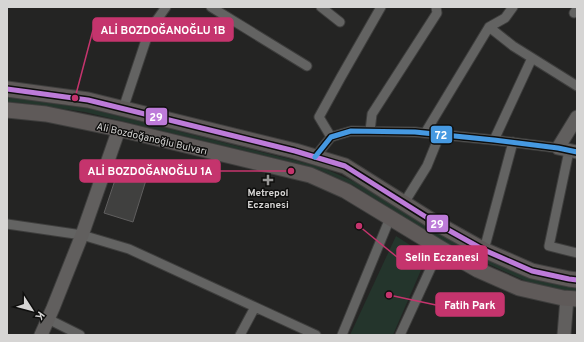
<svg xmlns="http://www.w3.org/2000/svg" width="584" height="342" font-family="Overpass,sans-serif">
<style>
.green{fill:#24352c}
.building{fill:#40403f;stroke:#5f5e5e}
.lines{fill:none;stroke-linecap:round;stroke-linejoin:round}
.street-casing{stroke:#3e3e3d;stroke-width:11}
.secondary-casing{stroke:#3e3e3d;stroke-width:15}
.primary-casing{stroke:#3e3e3d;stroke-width:17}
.street{stroke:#636362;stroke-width:9}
.secondary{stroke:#615f5e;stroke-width:13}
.primary{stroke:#5f5a59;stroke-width:15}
.bus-1-casing{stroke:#0e0e0d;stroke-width:8}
.bus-2-casing{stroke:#0e0e0d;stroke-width:8}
.bus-1{stroke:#bd7bd9;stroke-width:5}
.bus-2{stroke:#4699e1;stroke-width:5}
.poi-dot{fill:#989796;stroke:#0e0e0d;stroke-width:1.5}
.labels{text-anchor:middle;stroke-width:3;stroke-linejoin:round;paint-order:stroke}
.street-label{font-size:10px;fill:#d6d5d4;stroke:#0e0e0d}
.poi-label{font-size:10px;font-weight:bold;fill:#d6d5d4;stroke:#0e0e0d}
.leader{fill:none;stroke:#c5346d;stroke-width:1.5}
.callout-dot{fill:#c5346d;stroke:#0e0e0d;stroke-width:1.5}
.callout{fill:#c5346d;stroke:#c5346d;stroke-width:1.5}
.callout-label{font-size:11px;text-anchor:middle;font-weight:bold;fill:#fff}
.line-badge{stroke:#0e0e0d;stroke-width:1.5}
.badge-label{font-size:11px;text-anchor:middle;font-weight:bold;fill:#fff}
</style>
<rect width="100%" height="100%" fill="#242423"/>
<path class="green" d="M 7,97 L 86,108 L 321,167 L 355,182 L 434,231 L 475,254 L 532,279 L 559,285 L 577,287 L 577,293 L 557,292 L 530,283 L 473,257 L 432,235 L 353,185 L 320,170 L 307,166 L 85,112 L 22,103 L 7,102 Z
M 396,236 L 427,256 L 393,335 L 350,335 Z"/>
<path class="building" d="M 119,168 L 147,177 L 133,222 L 104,213 Z"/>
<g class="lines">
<g class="street-casing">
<path id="street" d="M 211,7 L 307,66
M 321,7 L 340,22
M 574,13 L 577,9
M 489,27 L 513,46 L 577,86
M 123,109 L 149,31 L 166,7
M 370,131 L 372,114 L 437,13 L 436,7
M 425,133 L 489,27 L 505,18 L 513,7
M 331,137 L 319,117 L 341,77 L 381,7
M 494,140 L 532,58
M 569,151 L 549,246 L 577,253
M 315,157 L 331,137 L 351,131 L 415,132 L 494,140 L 558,148
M 404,203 L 427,166 L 440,134
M 7,224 L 82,235 L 129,249 L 316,335
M 484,250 L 513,142
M 48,319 L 80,335
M 240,335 L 255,307
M 342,335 L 390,218
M 400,335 L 440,248"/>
</g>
<g class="secondary-casing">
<path id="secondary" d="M 577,117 L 558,148 L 577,152
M 41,335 L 53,308 L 82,235 L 119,129
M 564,335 L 567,298"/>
</g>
<g class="primary-casing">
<path id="primary" d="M 7,89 L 88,100 L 295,151 L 345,166 L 434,222 L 484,250 L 532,271 L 569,279 L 577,280
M 7,110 L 46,114 L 119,129 L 310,175 L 346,191 L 440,248 L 478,270 L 519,288 L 563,298 L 577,299"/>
</g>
<use href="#street" class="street"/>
<use href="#secondary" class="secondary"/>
<use href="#primary" class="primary"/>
<g class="bus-1-casing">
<path id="bus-1" d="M 7,89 L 88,100 L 295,151 L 345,166 L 434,222 L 484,250 L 532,271 L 569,279 L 577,280"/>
</g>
<g class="bus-2-casing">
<path id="bus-2" d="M 315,157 L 331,137 L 351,131 L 415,132 L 494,140 L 558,148 L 577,152"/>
</g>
<use href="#bus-1" class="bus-1"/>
<use href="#bus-2" class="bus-2"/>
</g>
<path class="poi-dot" d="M266 174h4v4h4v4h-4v4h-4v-4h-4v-4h4z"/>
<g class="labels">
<g class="street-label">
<text transform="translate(152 138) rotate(13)" y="4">Ali Bozdoğanoğlu Bulvarı</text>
</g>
<g class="poi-label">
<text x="268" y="196">Metrepol<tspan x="268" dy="12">Eczanesi</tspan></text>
</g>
</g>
<path class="leader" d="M75 98L93 30M291 171L220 171M359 226L397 257M389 295L436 305"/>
<g class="callout-dot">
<circle cx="75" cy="98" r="4"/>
<circle cx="291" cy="171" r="4"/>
<circle cx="359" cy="226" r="4"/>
<circle cx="389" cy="295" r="4"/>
</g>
<g class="callout">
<rect x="93" y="18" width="140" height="23" rx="4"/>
<rect x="80" y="160" width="140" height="22" rx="4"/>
<rect x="397" y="246" width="90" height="23" rx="4"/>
<rect x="436" y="293" width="68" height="23" rx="4"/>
</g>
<g class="callout-label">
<text x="163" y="34">ALİ BOZDOĞANOĞLU 1B</text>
<text x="150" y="175">ALİ BOZDOĞANOĞLU 1A</text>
<text x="442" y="261">Selin Eczanesi</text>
<text x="470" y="309">Fatih Park</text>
</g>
<g class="line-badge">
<rect x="145" y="107" width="23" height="19" rx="4" fill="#bd7bd9"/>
<rect x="430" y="125" width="23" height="19" rx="4" fill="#4699e1"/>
<rect x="426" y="214" width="23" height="19" rx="4" fill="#bd7bd9"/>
</g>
<g class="badge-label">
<text x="156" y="121">29</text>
<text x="441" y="139">72</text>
<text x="437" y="228">29</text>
</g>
<rect width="584" height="342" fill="none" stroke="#d6d5d4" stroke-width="16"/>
<g transform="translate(32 310) rotate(126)" stroke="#0e0e0d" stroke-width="3" paint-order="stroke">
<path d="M0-3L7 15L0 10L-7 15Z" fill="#d6d5d4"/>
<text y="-6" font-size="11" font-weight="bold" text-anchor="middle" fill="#d6d5d4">K</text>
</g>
</svg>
